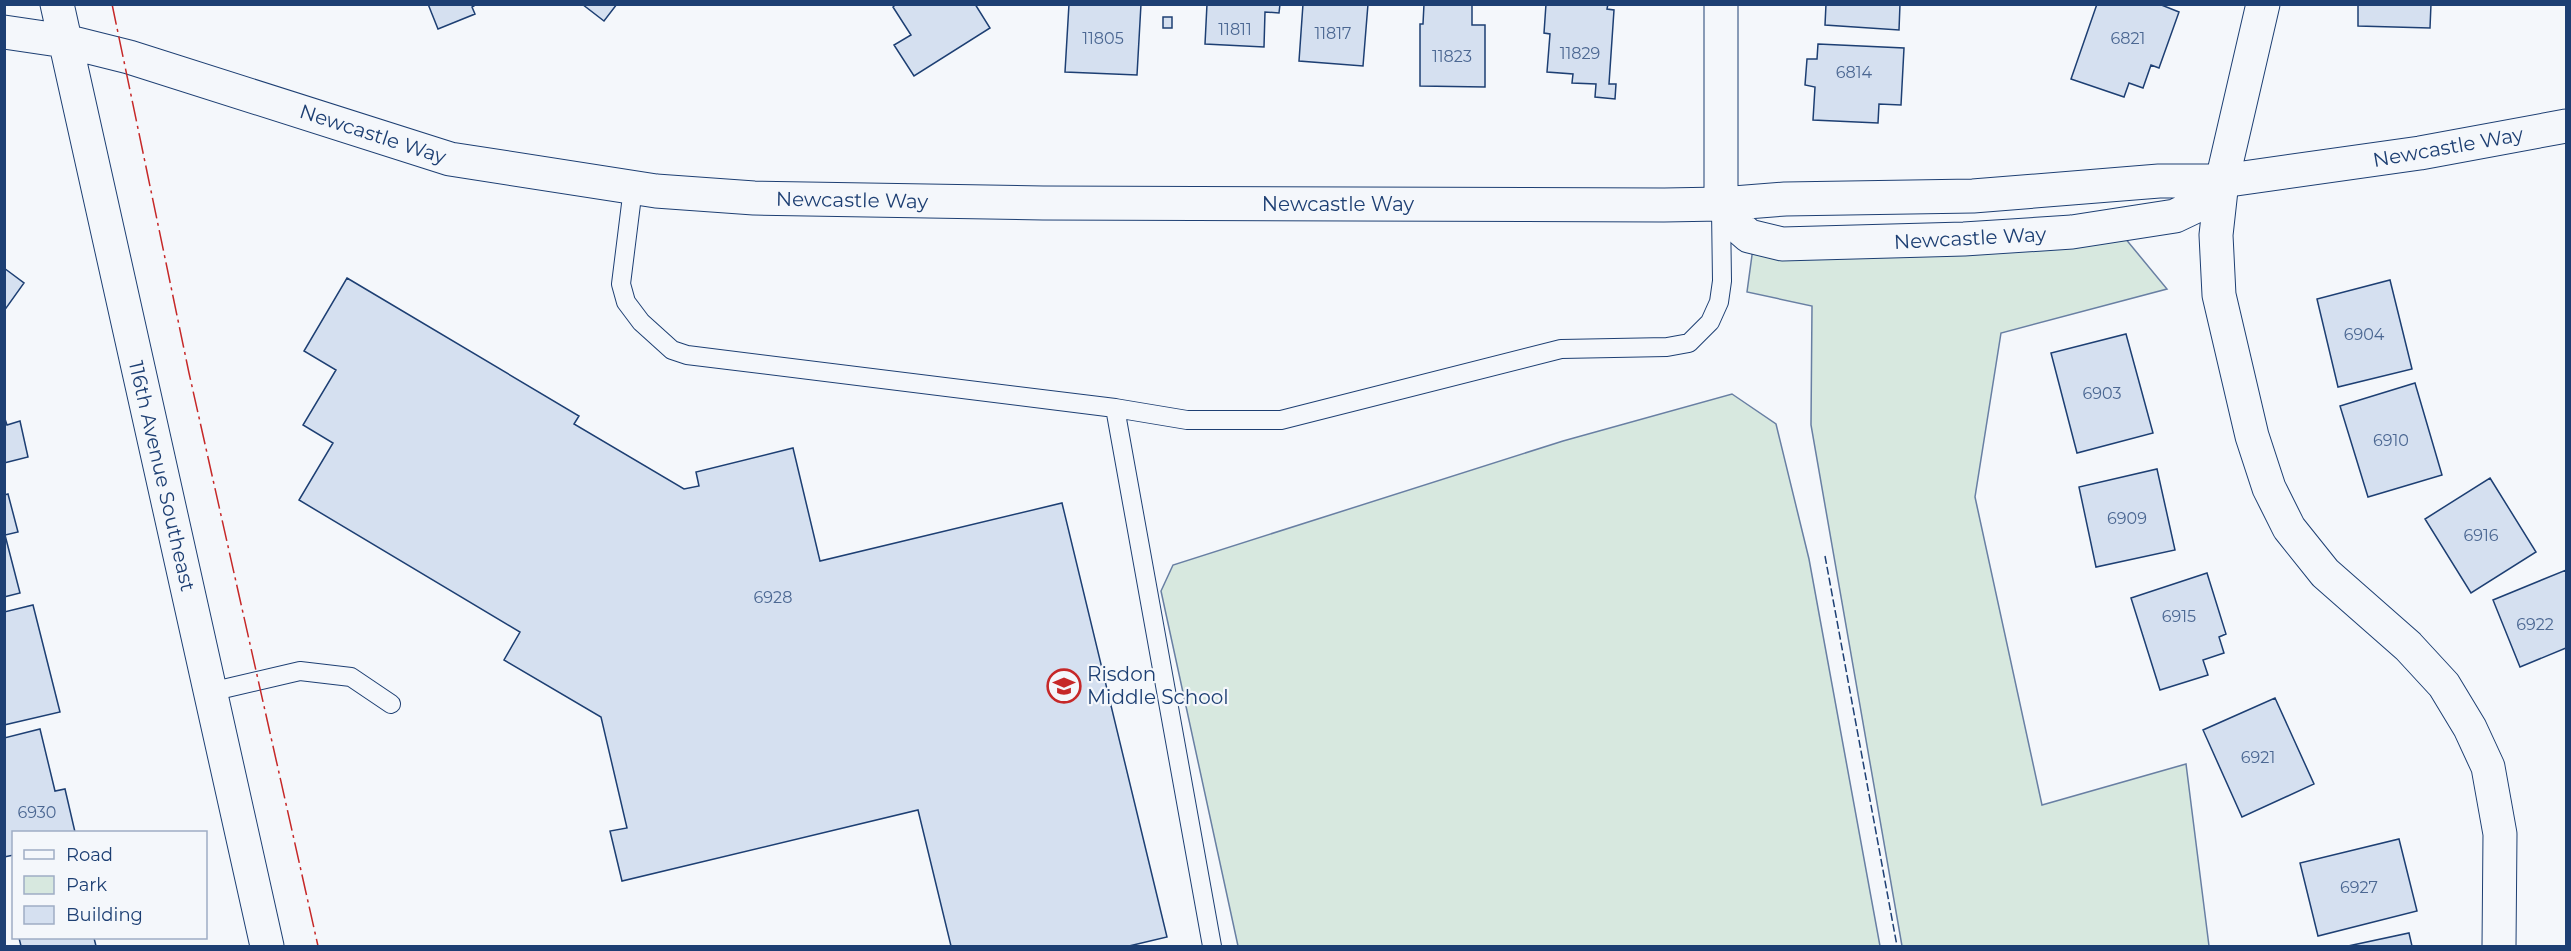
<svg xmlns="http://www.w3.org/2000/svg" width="2571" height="951" font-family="Montserrat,sans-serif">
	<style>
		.green { fill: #d7e8df; stroke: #687fa3; stroke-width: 1.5 }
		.building { fill: #d5e0f0; stroke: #1d3f73; stroke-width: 1.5 }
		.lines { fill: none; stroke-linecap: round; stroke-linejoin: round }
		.lane-casing { stroke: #1d3f73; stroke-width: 20 }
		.street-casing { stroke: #1d3f73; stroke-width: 35 }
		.secondary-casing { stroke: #1d3f73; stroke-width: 35 }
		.lane { stroke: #f4f7fb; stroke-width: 18 }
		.street { stroke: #f4f7fb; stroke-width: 33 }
		.secondary { stroke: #f4f7fb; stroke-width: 33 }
		.fence { stroke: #1d3f73; stroke-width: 1.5; stroke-dasharray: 8 3; stroke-linecap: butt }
		.power { stroke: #c62828; stroke-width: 1.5; stroke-dasharray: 21 4.5 3 4.5; stroke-linecap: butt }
		.labels { text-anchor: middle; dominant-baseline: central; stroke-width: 4.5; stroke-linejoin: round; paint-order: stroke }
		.number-label { font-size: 16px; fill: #4b6792 }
		.street-label { font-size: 20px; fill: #1d3f73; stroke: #f4f7fb }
		.poi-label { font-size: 20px; fill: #1d3f73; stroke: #f4f7fb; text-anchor: start }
	</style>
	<rect width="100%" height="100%" fill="#f4f7fb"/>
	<path class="green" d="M2110,220L2167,289L2001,333L1975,497L2042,805L2186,764L2209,946H1902L1811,425L1812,306L1747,292L1755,233Z
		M1732,394L1776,424L1809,559L1880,946H1238L1161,591L1173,565L1563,441Z"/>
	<path class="building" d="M428,4H477L472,7L475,14L438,29Z
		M582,4H617L604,21Z
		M896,4H975L990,28L914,76L894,45L911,35L893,7Z
		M1069,4H1141L1137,75L1065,72Z
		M1207,4H1280L1279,13L1265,12L1264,47L1205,44Z
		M1303,4H1368L1363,66L1299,61Z
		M1424,4H1472V25H1485V87L1420,86V24H1423Z
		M1546,4H1608L1607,9L1614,10L1609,84H1616L1615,99L1595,97L1596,84L1572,83L1573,74L1547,72L1550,34L1544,33Z
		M1826,4H1900L1899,30L1825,25Z
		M2097,4H2159L2179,12L2159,68L2151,65L2143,88L2129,83L2124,97L2071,79Z
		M2358,4H2431L2430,28L2358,26Z
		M1163,17H1172V28H1163Z
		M1818,44L1904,48L1901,105L1879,104L1878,123L1813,120L1815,87L1805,85L1807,59H1817Z
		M4,268L24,283L4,311Z
		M347,278L579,416L574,424L684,489L699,486L696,472L793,448L820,561L1062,503L1167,937L1129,946H951L918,810L622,881L610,831L627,828L601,717L504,660L520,632L299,500L333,443L303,425L336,370L304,351Z
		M2390,280L2412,369L2338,387L2317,299Z
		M2126,334L2153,433L2077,453L2051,353Z
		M2415,383L2442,475L2368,497L2340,406Z
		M4,416L7,425L20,421L28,457L4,463Z
		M2157,469L2175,550L2096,567L2079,487Z
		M2490,478L2536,552L2471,593L2425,519Z
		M8,494L18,532L5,535L20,593L4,597V495Z
		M2566,570V648L2520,667L2493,600Z
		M2207,573L2226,634L2219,637L2224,653L2203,660L2208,675L2160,690L2131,598Z
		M33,605L60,712L4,725V612Z
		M2275,698L2314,784L2242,817L2203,730Z
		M40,729L55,791L65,789L75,832H14V855L4,857V738Z
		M2399,839L2417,911L2318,936L2300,863Z
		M2409,933L2412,946H2348Z
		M19,938H94L96,946H21Z"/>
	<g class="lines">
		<g class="lane-casing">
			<path id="lane" d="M633,188L621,284L626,302L641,322L672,350L687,355L1115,408L1212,946
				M1115,408L1187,420H1281L1561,349L1667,347L1689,343L1710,322L1719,302L1722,281L1721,210
				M210,692L300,671L351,677L391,704"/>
		</g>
		<g class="street-casing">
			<path id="street" d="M2263,4L2222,181L2216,235L2219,295L2252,436L2269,488L2289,528L2325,573L2408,646L2444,685L2470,728L2488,767L2500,834L2499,946
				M1721,204V4"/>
		</g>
		<g class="secondary-casing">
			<path id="secondary" d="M57,4L267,946
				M4,32L65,41L129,57L450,159L656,191L754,198L1043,203L1664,205L1721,204L1785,199L1973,196L2159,181H2222L2420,153L2566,126
				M1721,204L1734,223L1749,236L1782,244L1964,239L2072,232L2175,216L2196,206L2222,181"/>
		</g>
		<use href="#lane" class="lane"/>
		<use href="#street" class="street"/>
		<use href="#secondary" class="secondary"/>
		<path class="fence" d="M1825,556L1897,946"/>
		<path class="power" d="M112,4L189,373L318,946"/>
	</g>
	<defs>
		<g id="school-ring" transform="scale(1.725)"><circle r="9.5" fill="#f4f7fb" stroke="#c62828" stroke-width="1.5"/><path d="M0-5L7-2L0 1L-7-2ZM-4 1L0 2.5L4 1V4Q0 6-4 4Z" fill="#c62828"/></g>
	</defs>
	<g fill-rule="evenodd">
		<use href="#school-ring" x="1064" y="686"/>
	</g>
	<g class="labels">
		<g class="number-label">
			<text x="1235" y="29">11811</text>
			<text x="1333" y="33">11817</text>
			<text x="1103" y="38">11805</text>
			<text x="2128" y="38">6821</text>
			<text x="1580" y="53">11829</text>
			<text x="1452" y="56">11823</text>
			<text x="1854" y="72">6814</text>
			<text x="2364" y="334">6904</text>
			<text x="2102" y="393">6903</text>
			<text x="2391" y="440">6910</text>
			<text x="2127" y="518">6909</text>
			<text x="2481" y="535">6916</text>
			<text x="773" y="597">6928</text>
			<text x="2179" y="616">6915</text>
			<text x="2535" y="624">6922</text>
			<text x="2258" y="757">6921</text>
			<text x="37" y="812">6930</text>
			<text x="2359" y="887">6927</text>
		</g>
		<g class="street-label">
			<text transform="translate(373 134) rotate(18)">Newcastle Way</text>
			<text transform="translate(2448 147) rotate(-10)">Newcastle Way</text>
			<text transform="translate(852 200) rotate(1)">Newcastle Way</text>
			<text x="1338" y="204">Newcastle Way</text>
			<text transform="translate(1970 238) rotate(-3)">Newcastle Way</text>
			<text transform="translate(162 476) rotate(77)">116th Avenue Southeast</text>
		</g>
		<g class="poi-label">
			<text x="1087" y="674">Risdon<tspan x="1087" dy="23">Middle School</tspan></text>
		</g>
	</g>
	<rect width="2571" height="951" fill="none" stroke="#1d3f73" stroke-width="12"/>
	<rect x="12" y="831" width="195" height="108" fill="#f4f7fb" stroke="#9eadc5" stroke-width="1.5"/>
	<rect x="24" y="850" width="30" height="9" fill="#f4f7fb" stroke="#9eadc5" stroke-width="1.5"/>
	<text x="66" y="861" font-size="18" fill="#1d3f73">Road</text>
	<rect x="24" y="876" width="30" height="18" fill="#d7e8df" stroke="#9eadc5" stroke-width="1.5"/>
	<text x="66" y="891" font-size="18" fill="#1d3f73">Park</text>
	<rect x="24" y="906" width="30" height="18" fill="#d5e0f0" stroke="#9eadc5" stroke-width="1.5"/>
	<text x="66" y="921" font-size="18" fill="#1d3f73">Building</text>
</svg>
